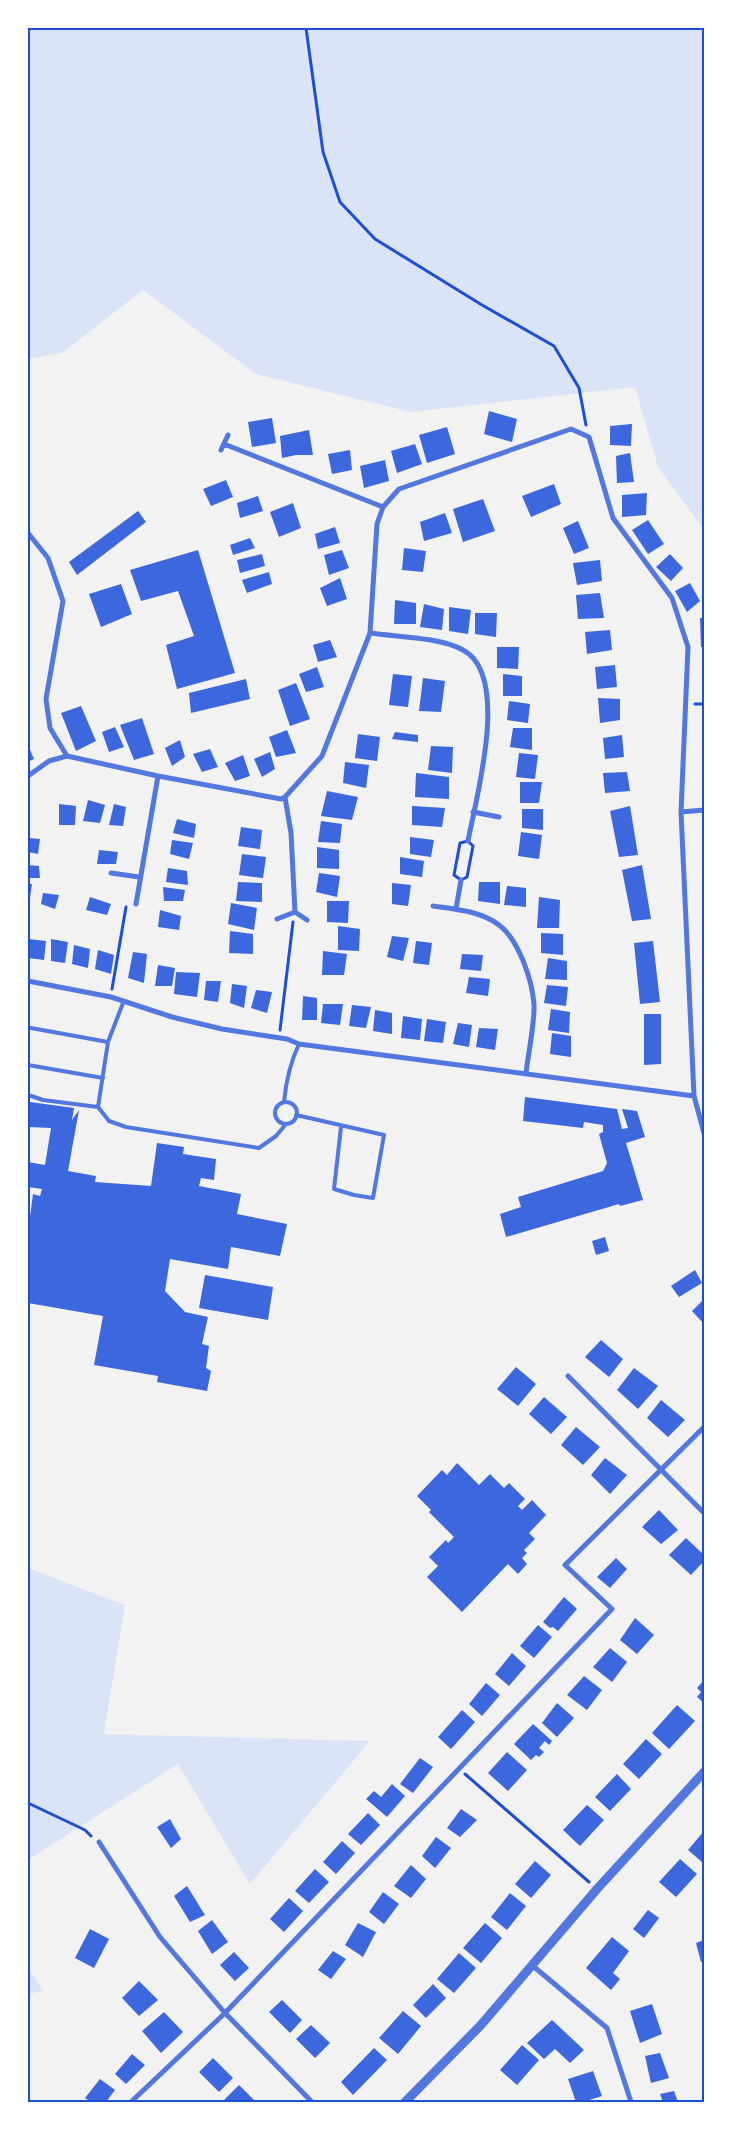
<svg xmlns="http://www.w3.org/2000/svg" width="732" height="2130" font-family="'Exo 2',sans-serif">
	<style>
		.green { fill: #dbe4f7 }
		.building { fill: #3d67dc }
		.lines { fill: none; stroke-linecap: round; stroke-linejoin: round }
		.path { stroke: #1d4ed8; stroke-width: 3 }
		.service { stroke: #5277de; stroke-width: 4 }
		.minor { stroke: #5277de; stroke-width: 5 }
		.tertiary { stroke: #5277de; stroke-width: 9 }
		.neatline { fill: none; stroke: #1d4ed8; stroke-width: 2 }
	</style>
	<rect width="100%" height="100%" fill="#f2f2f2"/>
	<path class="green" d="M28,28H704V530L658,467L635,387L411,412L256,374L143,290L62,353L28,359Z
		M28,1568L125,1605L104,1734L370,1741L250,1884L178,1764L28,1860Z
		M28,1967L43,1991L28,1994Z"/>
	<path class="building" d="M489,411L517,419L512,442L484,434Z
		M272,418L276,443L252,447L248,422Z
		M632,424L631,446L610,445V426Z
		M447,427L455,454L427,463L419,435Z
		M309,430L313,455H296L282,458L280,436Z
		M415,444L422,464L397,473L391,451Z
		M350,450L352,470L332,474L328,454Z
		M630,453L634,482L617,483L616,456Z
		M385,460L389,481L364,488L360,466Z
		M226,480L233,497L211,506L203,489Z
		M554,484L561,504L531,517L522,496Z
		M647,493L646,515L622,517V495Z
		M258,496L263,511L240,518L237,503Z
		M483,499L495,531L463,542L453,509Z
		M293,503L301,528L279,537L270,512Z
		M138,511L146,522L77,575L69,562Z
		M445,513L452,533L424,541L420,522Z
		M648,520L664,544L648,554L632,530Z
		M578,521L589,548L574,554L563,528Z
		M335,527L340,543L318,549L315,534Z
		M250,538L255,548L233,555L230,545Z
		M404,548L426,551L423,572L402,570Z
		M198,550L235,673L177,689L166,645L194,636L178,591L141,601L130,570Z
		M342,550L349,568L329,575L324,555Z
		M262,554L265,566L240,573L237,560Z
		M670,554L683,568L671,581L656,567Z
		M600,560L602,581L577,585L573,563Z
		M269,572L272,584L247,593L242,580Z
		M340,578L347,599L327,606L320,588Z
		M690,583L700,601L687,612L675,591Z
		M121,584L132,614L101,627L89,594Z
		M600,593L604,618L578,619L576,595Z
		M395,600L416,603V624H394Z
		M424,604L444,609L442,630L420,627Z
		M449,607L471,610L468,634L449,631Z
		M475,613H497L496,637L475,634Z
		M700,618H704V647H701Z
		M610,630L612,650L587,654L585,632Z
		M330,640L337,657L318,662L313,645Z
		M497,647H519L518,669L497,668Z
		M615,665L617,687L597,689L595,667Z
		M317,667L324,687L306,692L299,674Z
		M393,674L412,676L408,707L389,705Z
		M503,674L522,676V696H503Z
		M423,678L445,681L441,712L419,711Z
		M246,679L250,699L191,713L189,693Z
		M296,683L310,719L290,726L278,690Z
		M598,698L620,699V720L600,723Z
		M509,701L530,704L528,723L507,720Z
		M81,706L96,741L76,751L61,713Z
		M142,718L154,754L134,760L120,725Z
		M115,727L124,747L109,752L102,732Z
		M513,728H532V750L510,747Z
		M287,730L296,753L276,757L269,737Z
		M395,732L418,735V742L392,739Z
		M358,734L380,737L377,761L355,758Z
		M622,735L624,757L605,759L603,738Z
		M180,740L185,757L172,766L165,748Z
		M28,745L34,759L28,762Z
		M431,746L453,747L452,773L428,770Z
		M210,749L218,767L202,772L193,754Z
		M270,752L275,769L262,777L254,759Z
		M519,753L538,755L535,779L516,777Z
		M243,755L250,776L235,781L225,763Z
		M345,762L369,765L366,788L343,783Z
		M627,772L630,791L605,793L603,773Z
		M416,773L449,777V799L415,797Z
		M520,782H542L539,803H520Z
		M327,791L358,797L352,820L321,816Z
		M88,800L105,805L100,823L83,821Z
		M59,804L76,806L75,825H59Z
		M114,804L126,807L123,826L109,825Z
		M412,806L445,808L442,827L412,825Z
		M630,806L638,855L619,857L610,811Z
		M522,809H543V830L522,828Z
		M177,819L196,824L194,838L173,833Z
		M321,821L342,824L340,843L318,842Z
		M241,827L262,830L260,849L238,846Z
		M521,832L542,835L539,859L518,856Z
		M410,837L434,840L431,857L410,854Z
		M28,838L40,839L38,854L28,852Z
		M172,840L193,843L189,859L170,854Z
		M317,847L339,850V869L317,868Z
		M99,850L118,852L116,864H97Z
		M242,854L266,857L263,878L239,875Z
		M400,857L424,861L422,877L400,874Z
		M28,865L39,866L40,878H28Z
		M642,865L651,919L632,921L622,870Z
		M168,868L187,871L188,885L166,882Z
		M319,873L340,876L337,897L316,892Z
		M238,882L262,883V902L236,901Z
		M479,882H500V904L478,901Z
		M392,883L411,885L408,906L392,904Z
		M28,884H32L30,898H28Z
		M507,886L526,888V907L504,905Z
		M163,887L185,890L183,901H164Z
		M43,893L59,895L55,909L41,904Z
		M90,897L111,904L107,915L86,910Z
		M539,897L560,900L559,928H537Z
		M327,901H349L348,923L327,922Z
		M231,903L257,908L254,930L228,924Z
		M160,910L181,916L179,930L158,927Z
		M338,926L360,929L359,951L338,950Z
		M230,931L253,934V954L229,953Z
		M541,933L563,934V955L541,953Z
		M392,936L409,938L403,961L387,957Z
		M29,939L46,941L44,960L28,958Z
		M51,939L68,942L65,963L51,961Z
		M416,941L432,943L429,965L413,963Z
		M653,941L660,1002L640,1004L634,943Z
		M74,945L90,949L88,968L72,964Z
		M98,950L114,955L111,974L95,969Z
		M323,951L347,954L344,975H322Z
		M133,952L147,954L144,983L128,978Z
		M462,954L483,955L481,971L460,969Z
		M548,958L567,961V980L545,979Z
		M158,965L175,968L172,986H155Z
		M176,972L200,973L197,997L174,994Z
		M469,977L490,979L488,996L466,993Z
		M206,981H221L218,1002L204,1000Z
		M232,984L247,986L244,1008L230,1003Z
		M547,985L568,987L566,1006L544,1003Z
		M256,990L272,992L267,1013L251,1008Z
		M303,996L317,998V1020H302Z
		M323,1004H343L340,1025L321,1023Z
		M352,1005L371,1007L366,1028L349,1026Z
		M551,1009L570,1012L569,1033L548,1030Z
		M375,1010L392,1013V1034L373,1031Z
		M644,1014H661V1064L644,1065Z
		M403,1016L422,1019L420,1040L401,1038Z
		M427,1019L446,1022L443,1043L424,1041Z
		M458,1023L472,1025L469,1047L453,1044Z
		M479,1028L498,1029L495,1050L476,1047Z
		M552,1033L571,1036V1057L550,1054Z
		M525,1097L617,1109L622,1129L628,1128L622,1109L637,1111L645,1137L626,1143L643,1200L620,1206L619,1204L506,1237L500,1214L521,1207L518,1197L603,1171L607,1163L599,1134L603,1132V1125L584,1122L583,1128L523,1121Z
		M30,1102L74,1108L72,1120L79,1110L68,1171L96,1176L95,1182L151,1186L157,1143L184,1147L183,1154L216,1159L214,1180L201,1178L199,1186L241,1194L237,1214L287,1224L280,1256L231,1247L228,1269L170,1259L165,1291L185,1312L208,1317L202,1344L209,1346L206,1368L211,1371L207,1391L157,1382L158,1376L94,1365L103,1316L28,1303V1232L33,1194L40,1196L42,1189L28,1187V1162L45,1165L51,1128L28,1127Z
		M605,1237L609,1251L596,1255L592,1241Z
		M695,1270L702,1283L679,1297L671,1286Z
		M205,1275L273,1287L268,1320L199,1308Z
		M704,1299V1324L692,1311Z
		M601,1340L623,1359L609,1377L585,1357Z
		M516,1367L536,1384L518,1406L497,1389Z
		M634,1368L658,1386L638,1409L617,1390Z
		M544,1397L567,1417L551,1434L529,1414Z
		M661,1400L685,1420L668,1437L647,1418Z
		M576,1427L600,1447L583,1465L561,1445Z
		M605,1458L627,1475L610,1494L591,1475Z
		M457,1463L479,1485L490,1474L504,1488L509,1483L525,1499L518,1506L522,1510L532,1500L546,1515L529,1533L535,1539L524,1550L527,1553L522,1558L527,1564L518,1574L508,1564L462,1612L427,1577L438,1566L429,1557L446,1540L448,1543L454,1537L429,1512L431,1510L417,1496L442,1470L447,1475Z
		M659,1510L678,1530L661,1544L642,1527Z
		M686,1538L704,1555V1561L691,1575L669,1555Z
		M616,1558L627,1569L610,1588L597,1577Z
		M564,1597L577,1609L558,1631L553,1627L550,1628L543,1622Z
		M635,1618L654,1635L637,1654L620,1640Z
		M538,1625L552,1637L534,1658L520,1646Z
		M610,1648L627,1662L612,1682L593,1667Z
		M512,1653L526,1666L509,1686L495,1674Z
		M584,1676L602,1690L587,1710L567,1695Z
		M704,1680V1703L697,1697L701,1692L697,1688Z
		M486,1683L500,1695L482,1716L469,1704Z
		M557,1703L574,1718L557,1737L542,1723Z
		M677,1705L695,1721L669,1749L652,1733Z
		M462,1710L475,1722L451,1749L438,1737Z
		M533,1724L552,1741L549,1745L545,1741L539,1748L544,1752L539,1757L536,1755L531,1760L514,1744Z
		M646,1739L662,1754L639,1779L623,1764Z
		M507,1752L527,1770L508,1791L488,1773Z
		M420,1758L433,1767L413,1793L400,1784Z
		M617,1774L631,1789L610,1811L595,1797Z
		M392,1784L405,1796L387,1817L366,1799L374,1791L381,1797Z
		M587,1805L604,1820L580,1846L563,1830Z
		M461,1809L477,1820L460,1837L447,1828Z
		M368,1813L380,1825L361,1845L348,1834Z
		M170,1819L181,1839L171,1848L157,1827Z
		M704,1831V1862L703,1863L688,1850Z
		M436,1837L451,1848L435,1868L422,1856Z
		M342,1841L355,1853L336,1874L323,1862Z
		M680,1859L697,1874L676,1897L659,1882Z
		M535,1861L551,1875L531,1898L515,1884Z
		M411,1865L426,1879L411,1898L394,1886Z
		M315,1869L329,1882L309,1903L295,1891Z
		M187,1886L205,1915L190,1922L174,1896Z
		M383,1892L399,1904L384,1924L369,1912Z
		M510,1893L526,1906L507,1930L491,1917Z
		M289,1898L303,1911L284,1932L270,1919Z
		M648,1910L659,1918L644,1938L633,1929Z
		M212,1920L228,1942L212,1954L198,1931Z
		M358,1923L376,1932L363,1957L345,1945Z
		M485,1923L502,1938L481,1963L463,1948Z
		M90,1929L109,1939L94,1968L75,1958Z
		M612,1937L629,1951L613,1973L620,1979L611,1990L586,1968Z
		M704,1940V1961L701,1962L696,1943Z
		M333,1951L346,1959L331,1979L318,1970Z
		M234,1952L249,1968L235,1981L220,1965Z
		M459,1953L476,1968L454,1993L437,1979Z
		M139,1981L158,2000L139,2016L122,1998Z
		M433,1984L446,1998L426,2018L413,2005Z
		M282,2000L302,2020L290,2033L269,2012Z
		M652,2004L662,2034L640,2043L630,2011Z
		M403,2011L421,2026L398,2054L379,2038Z
		M164,2012L183,2032L161,2053L142,2031Z
		M552,2020L584,2050L570,2063L555,2049L544,2059L527,2043Z
		M311,2025L330,2043L315,2058L296,2039Z
		M522,2045L539,2060L517,2085L500,2070Z
		M374,2048L387,2060L353,2095L341,2082Z
		M660,2053L669,2078L651,2083L645,2056Z
		M132,2054L145,2065L126,2084L115,2074Z
		M213,2058L233,2078L219,2092L199,2072Z
		M593,2071L602,2096L583,2102H576L568,2079Z
		M100,2079L115,2090L106,2102H91L85,2098Z
		M239,2085L256,2102H227L224,2100Z
		M674,2091L678,2102H663L660,2094Z"/>
	<g class="lines">
		<path class="path" d="M306,28L323,152L340,202L375,239L482,305L554,346L579,388L586,425
			M695,704H704
			M468,841L473,846L467,877L461,880L454,875L460,843Z
			M112,989L126,907
			M280,1030L293,922
			M465,1774L589,1882
			M28,1803L85,1830L91,1836"/>
		<path class="service" d="M123,1003L108,1042L98,1107L109,1121L126,1127L259,1148L276,1136L286,1124
			M31,1028L108,1042
			M28,1065L103,1078
			M28,1095L43,1100L98,1107
			M284,1102C286,1081 290,1063 299,1044
			M275 1113a11 11 0 1 1 22 0a11 11 0 1 1-22 0Z
			M296,1115L384,1135L373,1198L354,1195L334,1189L341,1127"/>
		<path class="minor" d="M224,444L383,507
			M221,450L228,435
			M28,533L48,558L63,601L46,699L50,728L67,756
			M370,633C398,637 439,637 463,650C511,675 476,798 468,841
			M28,776L49,761L67,756L158,776L281,799L285,797L322,756L370,633L377,524L383,507L399,489L571,429L589,437L613,518L672,598L688,647L681,812L694,1096L704,1133
			M285,797L291,833L295,912
			M473,812L499,817
			M681,812L704,810
			M111,873L139,877
			M136,904L158,776
			M433,906C455,909 481,911 499,925C519,940 532,980 534,1004C535,1022 528,1055 526,1073
			M456,909L461,880
			M277,919L295,912L307,920
			M28,981L111,997L172,1017L222,1029L287,1039L299,1044L694,1096
			M568,1376L704,1513
			M99,1842L160,1937L225,2013L312,2102
			M533,1966L607,2028L631,2102
			M131,2102L225,2013L612,1609L565,1565L704,1427"/>
		<path class="tertiary" d="M405,2102L481,2025L597,1889L704,1772"/>
	</g>
	<rect width="732" height="2130" fill="none" stroke="#ffffff" stroke-width="58"/>
	<rect x="29" y="29" width="674" height="2072" class="neatline"/>
</svg>
